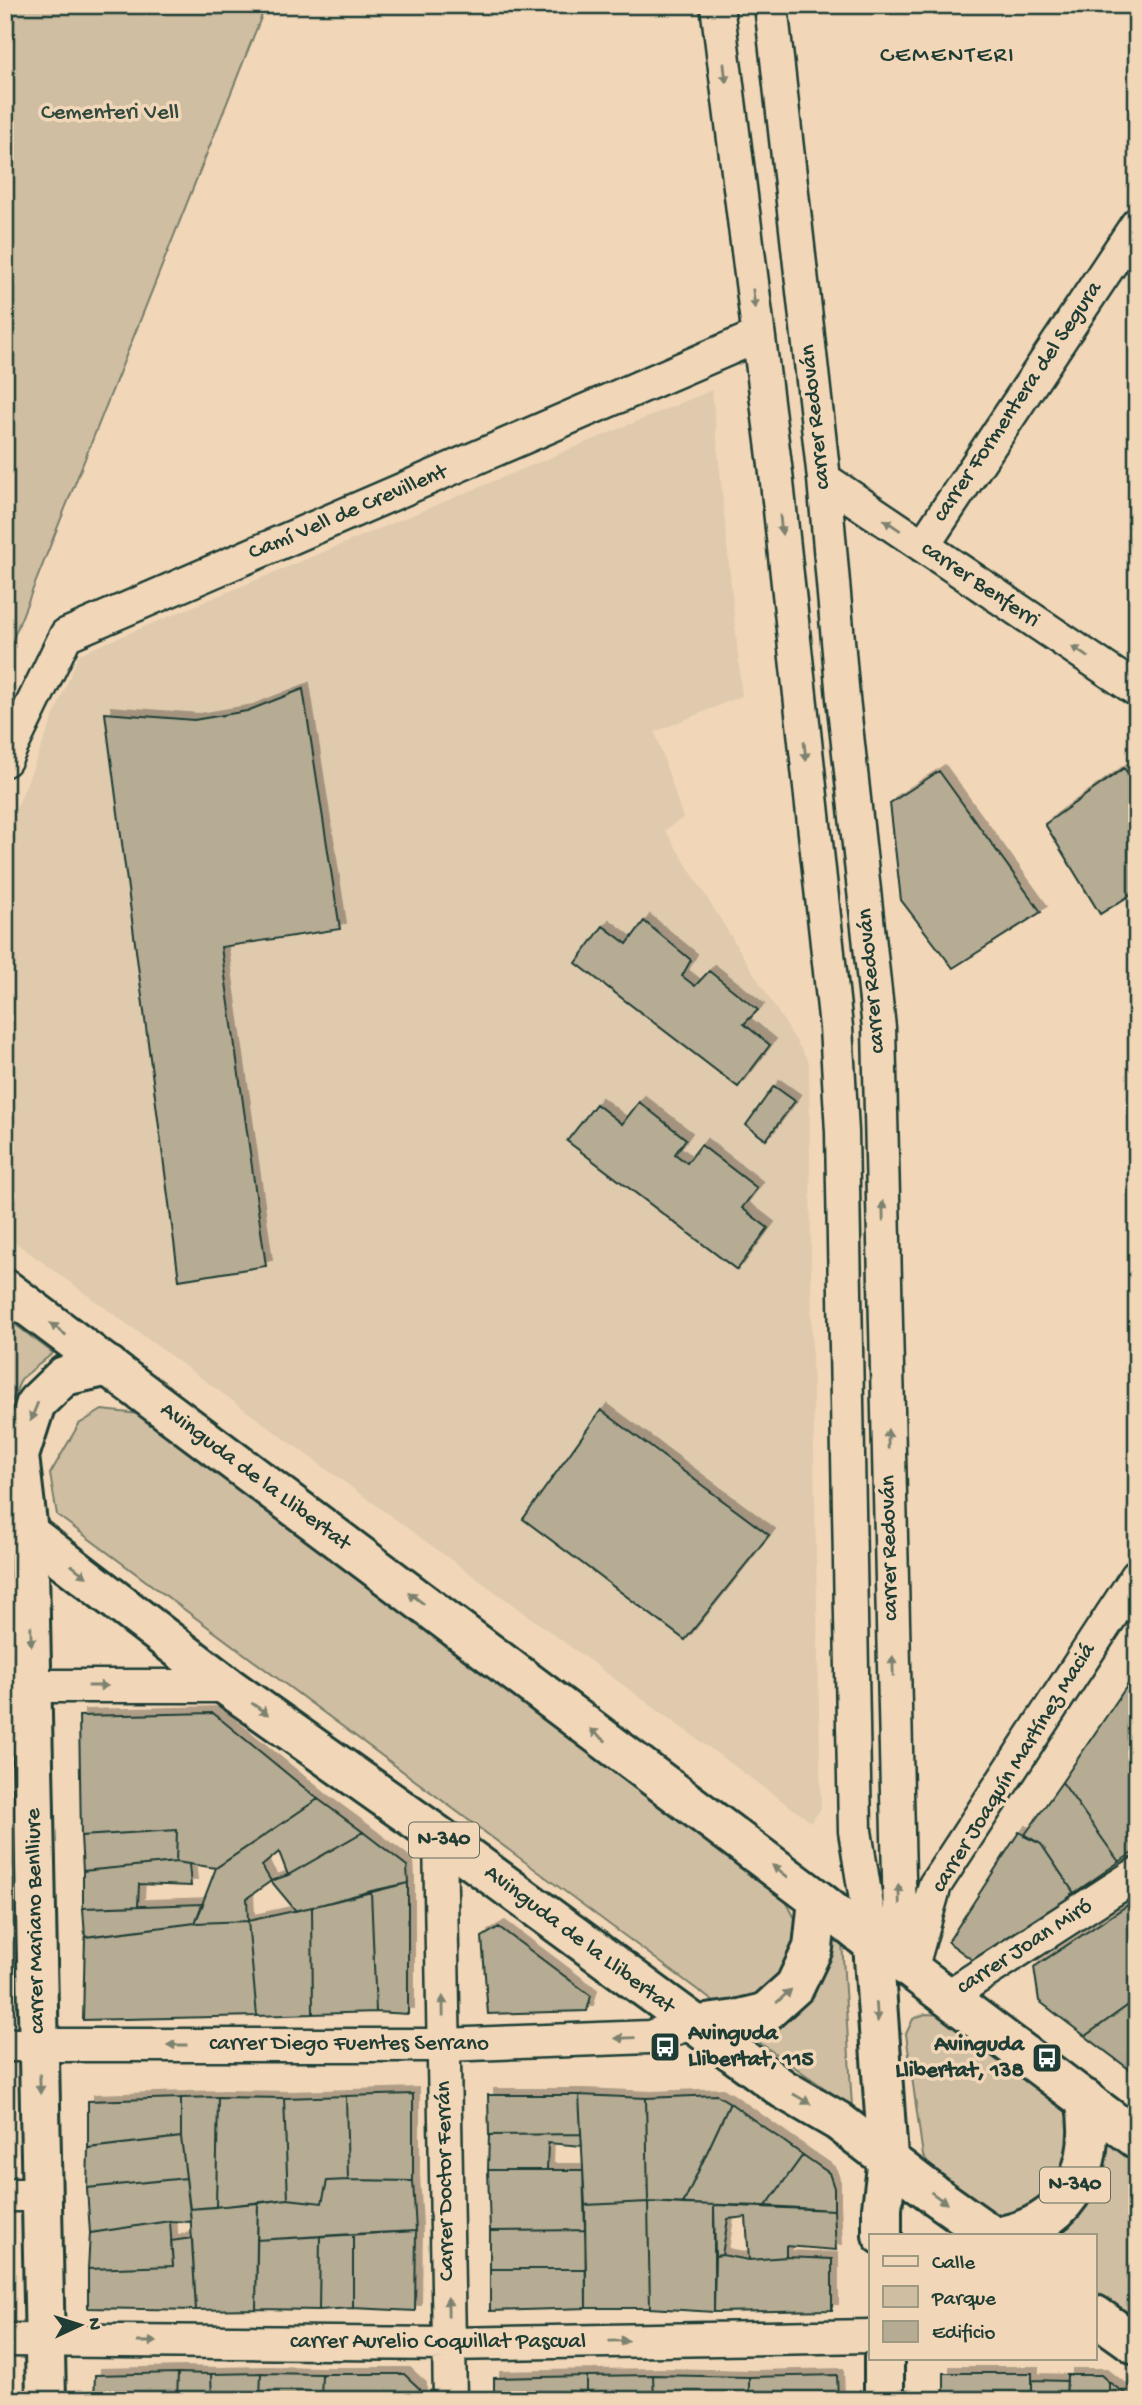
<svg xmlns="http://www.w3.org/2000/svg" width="1142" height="2405" font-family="'Gochi Hand',sans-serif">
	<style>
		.built { fill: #dfcaad }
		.green { fill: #cfbea2; stroke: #777e6b; stroke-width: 2 }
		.building { fill: #b6ac94; stroke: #1f3d34; stroke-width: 2; filter: url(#shadow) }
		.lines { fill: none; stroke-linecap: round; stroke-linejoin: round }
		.street-casing { stroke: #1f3d34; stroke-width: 37 }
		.secondary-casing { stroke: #1f3d34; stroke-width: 44 }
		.highway-casing { stroke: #1f3d34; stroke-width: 44 }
		.street { stroke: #f1d7b8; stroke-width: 32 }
		.secondary { stroke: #f1d7b8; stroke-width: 38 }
		.highway { stroke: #f1d7b8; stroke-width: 38 }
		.oneway { fill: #7d826f }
		.labels { text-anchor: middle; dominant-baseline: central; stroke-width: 7; stroke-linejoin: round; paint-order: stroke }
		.shield { fill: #f1d7b8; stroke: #5e6b5c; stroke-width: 2 }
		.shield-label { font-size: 21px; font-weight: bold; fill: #1f3d34 }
		.park-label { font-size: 23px; fill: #314a3f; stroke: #f1d7b8 }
		.street-label { font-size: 23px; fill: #1f3d34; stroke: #f1d7b8 }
		.poi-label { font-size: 23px; font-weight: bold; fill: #1f3d34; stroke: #f1d7b8; text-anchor: start }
		.neighbourhood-label { font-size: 24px; letter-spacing: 2px; fill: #1f3d34; stroke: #f1d7b8 }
	</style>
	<defs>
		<filter id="shadow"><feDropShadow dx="6" dy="-6" stdDeviation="0" flood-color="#0004"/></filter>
	</defs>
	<rect width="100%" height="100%" fill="#f1d7b8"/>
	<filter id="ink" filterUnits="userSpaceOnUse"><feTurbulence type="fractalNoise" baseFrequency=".0143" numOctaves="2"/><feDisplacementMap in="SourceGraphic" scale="14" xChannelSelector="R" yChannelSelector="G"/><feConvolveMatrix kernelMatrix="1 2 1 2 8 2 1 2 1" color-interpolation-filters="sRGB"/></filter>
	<g filter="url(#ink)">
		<path class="built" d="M712,390L742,696L655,732L683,818L665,830L809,1062L812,1349L821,1809L811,1822L5,1235V837L79,654Z"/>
		<path class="green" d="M5,5H266L5,659Z
			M5,1317L53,1353L21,1379L5,1418Z
			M102,1410L139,1414L781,1892L798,1924L797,1960L755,2000L714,2002L57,1515L50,1474L79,1424Z
			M827,1928L842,1941L852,2107L744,2032Z
			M925,2014L946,2015L1068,2108L1075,2124L1068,2171L1030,2213L996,2219L931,2168L923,2156L906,2034L913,2019Z
			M1105,2137L1137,2161V2321L1095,2290V2235H1036Z"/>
		<path class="building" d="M303,689L340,929L221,947L266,1266L179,1280L105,713L194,720L247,711Z
			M1124,768L1137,786V891L1100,914L1045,824Z
			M939,771L1041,912L953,968L901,900L890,803Z
			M644,921L691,960L682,976L695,986L709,971L758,1010L744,1024L770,1045L738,1087L576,963L603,926L627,944Z
			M774,1086L795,1101L766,1140L746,1125Z
			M639,1102L686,1139L675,1154L687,1163L701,1145L757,1188L742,1208L768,1228L737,1270L567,1141L596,1104L622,1124Z
			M601,1410L769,1535L685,1640L523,1519Z
			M1137,1671V1850L1119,1862L1062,1782Z
			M213,1713L318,1799L216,1868L176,1862L177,1830L81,1836L79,1716Z
			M1062,1782L1119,1862L1074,1893L1041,1844L1024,1836Z
			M318,1799L363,1832L288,1875L279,1852L262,1866L271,1881L247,1898L248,1921L195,1923L216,1868Z
			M177,1830L176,1862L83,1871L81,1836Z
			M363,1832L407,1866L408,1883L296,1911L271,1881L288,1875Z
			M1019,1832L1041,1844L1074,1893L1071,1894L1075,1900L979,1965L948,1942Z
			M176,1862L189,1864L191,1886L139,1884L138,1906L83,1908V1871Z
			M408,1883V2014L376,2012L371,1891Z
			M371,1891L376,2012L313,2014L312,1907Z
			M1137,1899V1999L1085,2036L1039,2001L1034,1967Z
			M203,1904L195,1923L85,1937L83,1908Z
			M312,1907L313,2014L257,2016L248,1921Z
			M248,1921L257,2016L83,2020L85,1937L195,1923Z
			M499,1927L591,1996L587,2011L488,2014L482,1937Z
			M1137,1999V2075L1085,2036Z
			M413,2094V2181L348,2180L346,2096Z
			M488,2095H579L581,2134L489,2135Z
			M579,2095L646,2098L648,2202L585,2205Z
			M717,2095L730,2103L683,2204L648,2202L646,2098Z
			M346,2096L348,2180L327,2181L322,2203L288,2199L284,2098Z
			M218,2097L216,2207L190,2209L181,2137V2098Z
			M218,2097L284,2098L288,2199L216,2207Z
			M181,2098V2137L88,2148V2101Z
			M730,2103L803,2155L766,2206L683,2204Z
			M581,2134L582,2146L548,2143L547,2170H488L489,2135Z
			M181,2137L186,2178L87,2188L88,2148Z
			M803,2155L829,2173L834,2188V2210L766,2206Z
			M488,2170H583L585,2230L490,2231Z
			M186,2178L191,2222L170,2221L90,2233L87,2188Z
			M348,2180L413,2181L416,2231L257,2240L258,2203L288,2199L322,2203L327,2181Z
			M648,2202L650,2308H586L585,2205Z
			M648,2202L714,2205V2312L650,2308Z
			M258,2203L256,2309L196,2310L190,2209Z
			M714,2205L834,2210L836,2250L786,2246V2257L749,2260L746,2217L728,2219L722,2255L715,2256Z
			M170,2221L173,2266L88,2269L90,2233Z
			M585,2230L586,2269H490V2231Z
			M416,2231L415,2311L353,2308V2234Z
			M353,2234V2308L319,2310L320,2236Z
			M320,2236L319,2310L256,2309L257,2240Z
			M192,2238L196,2310L88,2308V2269L173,2266L171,2241Z
			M722,2255L749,2260L786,2257L832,2259V2310L714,2312L715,2256Z
			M490,2269H586V2308L490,2311Z
			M178,2373L211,2374L212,2400H177Z
			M178,2373L177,2400H94L95,2375Z
			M261,2373L322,2374L321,2400H260Z
			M261,2373L260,2400H212L211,2374Z
			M944,2373H1032V2400H944Z
			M322,2374H404L420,2389V2400H321Z
			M653,2375L654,2400H587V2376Z
			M653,2375L749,2377V2400H654Z
			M837,2375L838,2400H749V2377Z
			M1067,2375H1101L1109,2382V2400H1066Z
			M587,2376V2400H494V2378Z
			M1032,2380L1067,2381L1066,2400H1032Z
			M1109,2382L1134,2400H1109Z"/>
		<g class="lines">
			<g class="street-casing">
				<path id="street" d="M717,5L776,473L836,1027L842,1132L855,1831L873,1944
					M771,5L824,479L843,698L879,1028L901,1962
					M824,479L1137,690
					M923,546L1137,224
					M5,760L66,635L758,336
					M5,1686H227
					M440,1837L450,2400
					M911,1970L935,1885L1137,1576
					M947,1997L1137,1874
					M5,2045H444L650,2037L691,2023
					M5,2195H42
					M5,2340L449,2344L871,2336"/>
			</g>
			<g class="secondary-casing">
				<path id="secondary" d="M882,2235V2208L888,2158
					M884,2358V2400
					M46,2400L29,1569L28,1532L19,1456L36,1403L64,1376L109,1366"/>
			</g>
			<g class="highway-casing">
				<path id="highway" d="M5,1289L818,1900L873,1944L901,1962L1137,2139
					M5,1515L227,1686L440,1837L783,2089L838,2121L936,2196L991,2235
					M873,1944L888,2158
					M699,2025L736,2020L765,2013L795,1986L813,1948L818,1900
					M1005,2235C1074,2220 1097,2163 1085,2099
					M1095,2315L1137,2345"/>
			</g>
			<use href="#street" class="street"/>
			<use href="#secondary" class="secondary"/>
			<use href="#highway" class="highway"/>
		</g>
		<defs><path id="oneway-solid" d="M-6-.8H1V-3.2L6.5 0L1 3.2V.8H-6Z" transform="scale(1.75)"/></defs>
		<g class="oneway">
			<use href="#oneway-solid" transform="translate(725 73) rotate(83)"/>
			<use href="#oneway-solid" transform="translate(754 299) rotate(83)"/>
			<use href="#oneway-solid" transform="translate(781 525) rotate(84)"/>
			<use href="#oneway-solid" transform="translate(892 525) rotate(-146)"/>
			<use href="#oneway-solid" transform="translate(1080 652) rotate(-146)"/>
			<use href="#oneway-solid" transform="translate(805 751) rotate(84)"/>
			<use href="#oneway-solid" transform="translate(883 1211) rotate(-91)"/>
			<use href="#oneway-solid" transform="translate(58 1329) rotate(-143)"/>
			<use href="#oneway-solid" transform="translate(34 1412) rotate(112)"/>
			<use href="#oneway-solid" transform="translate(888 1439) rotate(-91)"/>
			<use href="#oneway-solid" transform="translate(79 1571) rotate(38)"/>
			<use href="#oneway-solid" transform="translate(416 1598) rotate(-143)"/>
			<use href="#oneway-solid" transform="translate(31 1636) rotate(89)"/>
			<use href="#oneway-solid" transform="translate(893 1666) rotate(-91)"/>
			<use href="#oneway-solid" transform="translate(98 1686)"/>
			<use href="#oneway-solid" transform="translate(260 1709) rotate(35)"/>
			<use href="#oneway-solid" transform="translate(598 1735) rotate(-143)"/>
			<use href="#oneway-solid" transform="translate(780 1871) rotate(-143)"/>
			<use href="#oneway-solid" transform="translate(899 1894) rotate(-92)"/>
			<use href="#oneway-solid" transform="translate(784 1996) rotate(-42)"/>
			<use href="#oneway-solid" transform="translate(443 2006) rotate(-91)"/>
			<use href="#oneway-solid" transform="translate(877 2012) rotate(86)"/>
			<use href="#oneway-solid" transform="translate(625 2038) rotate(178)"/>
			<use href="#oneway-solid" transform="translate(177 2045) rotate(-180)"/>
			<use href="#oneway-solid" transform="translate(40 2084) rotate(89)"/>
			<use href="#oneway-solid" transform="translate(802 2099) rotate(30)"/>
			<use href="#oneway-solid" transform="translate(939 2198) rotate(36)"/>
			<use href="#oneway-solid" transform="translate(448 2307) rotate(-91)"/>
			<use href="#oneway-solid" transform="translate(619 2341) rotate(-1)"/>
			<use href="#oneway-solid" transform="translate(147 2342)"/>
		</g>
	</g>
	<defs>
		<g id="bus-square" transform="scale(1.575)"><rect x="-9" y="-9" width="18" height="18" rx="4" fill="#1f3d34" stroke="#f1d7b8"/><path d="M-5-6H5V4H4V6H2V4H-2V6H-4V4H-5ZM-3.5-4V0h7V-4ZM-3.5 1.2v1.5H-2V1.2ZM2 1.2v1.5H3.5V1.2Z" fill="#fff"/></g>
	</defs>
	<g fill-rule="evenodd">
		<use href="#bus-square" x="665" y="2047"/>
		<use href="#bus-square" x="1047" y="2058"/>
	</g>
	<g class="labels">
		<g class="shield">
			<rect x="409" y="1822.5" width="70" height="35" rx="5"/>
			<rect x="1040" y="2167.5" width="70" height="35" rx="5"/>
		</g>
		<g class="shield-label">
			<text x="444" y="1840">N-340</text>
			<text x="1075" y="2185">N-340</text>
		</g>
		<g class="park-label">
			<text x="110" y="113">Cementeri Vell</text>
		</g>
		<g class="street-label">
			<text transform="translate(1018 402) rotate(-56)">carrer Formentera del Segura</text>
			<text transform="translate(816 417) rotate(-96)">carrer Redován</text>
			<text transform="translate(348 513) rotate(-23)">Camí Vell de Crevillent</text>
			<text transform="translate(980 585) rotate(34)">carrer Benferri</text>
			<text transform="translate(872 981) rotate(-95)">carrer Redován</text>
			<text transform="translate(255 1477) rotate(37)">Avinguda de la Llibertat</text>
			<text transform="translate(890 1548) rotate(-91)">carrer Redován</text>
			<text transform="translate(1014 1768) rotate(-58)">carrer Joaquín Martínez Maciá</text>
			<text transform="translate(36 1921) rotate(-91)">carrer Mariano Benlliure</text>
			<text transform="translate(579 1940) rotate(37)">Avinguda de la Llibertat</text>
			<text transform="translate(1025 1947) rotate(-33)">carrer Joan Miró</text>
			<text x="349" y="2044">carrer Diego Fuentes Serrano</text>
			<text transform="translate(446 2181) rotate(-91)">Carrer Doctor Ferrán</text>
			<text x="438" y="2342">carrer Aurelio Coquillat Pascual</text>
		</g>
		<g class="poi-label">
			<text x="688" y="2034">Avinguda<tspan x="688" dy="26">Llibertat, 115</tspan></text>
			<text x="1024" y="2045" text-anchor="end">Avinguda<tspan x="1024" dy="26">Llibertat, 138</tspan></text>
		</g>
		<g class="neighbourhood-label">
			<text x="948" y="56">CEMENTERI</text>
		</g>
	</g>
	<rect width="1142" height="2405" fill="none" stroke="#f1d7b8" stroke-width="28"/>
	<rect x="14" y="14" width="1114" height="2377" fill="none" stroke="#1f3d34" stroke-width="2.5" filter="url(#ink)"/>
	<rect x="869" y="2234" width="228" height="126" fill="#f1d7b8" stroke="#9d9983" stroke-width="2"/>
	<rect x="883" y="2256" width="35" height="10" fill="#f1d7b8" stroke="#9d9983" stroke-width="2"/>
	<text x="932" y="2268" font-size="21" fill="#1f3d34">Calle</text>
	<rect x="883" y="2286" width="35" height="21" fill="#cfbea2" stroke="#9d9983" stroke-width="2"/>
	<text x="932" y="2304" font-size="21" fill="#1f3d34">Parque</text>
	<rect x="883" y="2321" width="35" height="21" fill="#b6ac94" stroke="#9d9983" stroke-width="2"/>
	<text x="932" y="2338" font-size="21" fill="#1f3d34">Edificio</text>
	<g transform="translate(80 2325) rotate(86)" stroke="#f1d7b8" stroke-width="5" paint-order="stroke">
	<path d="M0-5L12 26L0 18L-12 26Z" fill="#1f3d34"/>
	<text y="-10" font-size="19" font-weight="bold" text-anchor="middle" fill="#1f3d34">N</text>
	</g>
</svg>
